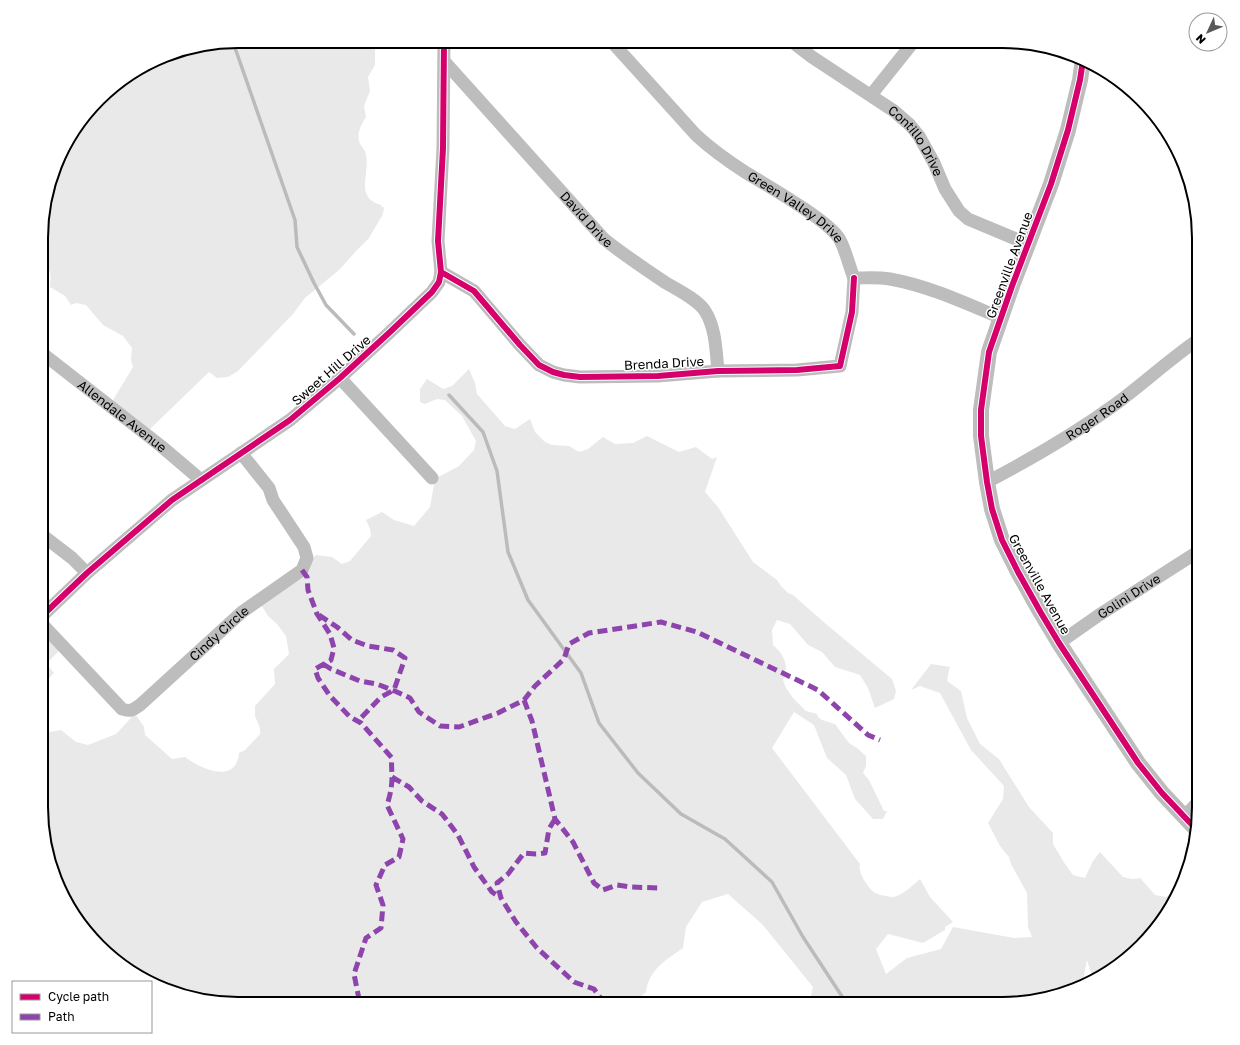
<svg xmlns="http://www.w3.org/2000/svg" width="1240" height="1045" font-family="'Golos Text',sans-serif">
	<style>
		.green { fill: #e9e9e9 }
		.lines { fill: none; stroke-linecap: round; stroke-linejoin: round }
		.stream { stroke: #bbb; stroke-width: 3.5 }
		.minor { stroke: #bdbdbd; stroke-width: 13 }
		.tertiary { stroke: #bdbdbd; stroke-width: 16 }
		.quiet { stroke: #8e44ad; stroke-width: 5; stroke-dasharray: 10 5; stroke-linecap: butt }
		.cycleway-casing { stroke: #fff; stroke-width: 8 }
		.cycleway { stroke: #d6006c; stroke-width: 6 }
		.labels { text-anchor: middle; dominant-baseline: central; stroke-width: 3; stroke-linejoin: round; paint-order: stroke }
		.street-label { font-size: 13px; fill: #000; stroke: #fff }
		.rim { fill: none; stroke: #000; stroke-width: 2 }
	</style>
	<rect width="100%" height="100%" fill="#fff"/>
	<path class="green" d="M238,41H379L375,47V65L368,77L370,91L364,106L366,117C361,125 356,134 360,144C362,147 366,151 366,155C370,175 354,198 382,205L381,207H384L383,214L369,238L358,249L339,270L305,298L293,314L238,371L228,377L217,378L209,372L149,430L114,403L113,400L133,367L131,360L132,348L123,336L103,325L86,305L76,303L71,305L65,296L50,287C51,276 52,270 43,264V212L67,140L108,90L174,52Z
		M469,369L475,383L477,394L505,426L515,429L530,419L535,432L545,442L552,445L569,446L579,452L588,449L603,437L615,444L633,443L647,436L679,452L696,447L712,459L717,457L705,492L718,507L753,562L777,580L781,586L788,593L793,595L826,624L892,679L896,691L894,699L875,708L868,688L860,675L835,667L822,652L808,645L790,624L777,620L772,630L773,645C781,652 786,659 786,669L784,672L786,674L783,680L786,688L793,698L806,711L817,714L818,717L822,720L835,724L849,743L857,748L866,756V766L863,773L869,780L884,811H887L883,819H873L855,799L846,775L827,758L814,725L794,712L772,748L860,864C857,872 868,888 875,893C879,895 890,897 894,897C904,894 912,886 920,879L930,897L953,922L945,927V930L923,943L888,934L876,949L886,974L907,958L941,949L953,927L1014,938L1032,937L1028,927L1027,893L1011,864L1009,857L1000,846L988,823L1003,799L1004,786L971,750L940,693L920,686L911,690L931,664L950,667L949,670L947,681L961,691L967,718L980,744L999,759L1029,807L1053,833V844L1065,864L1073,875L1085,878L1093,861L1100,852L1123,877L1132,879L1142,878L1141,879L1155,895L1166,897L1181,883L1183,884L1141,947L1093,979L1087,960L1082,986L1078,989L1015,1004H809L813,987L762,924L728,894L702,902L686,927L683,948C666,960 649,969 646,992L638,999L639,1004H238L162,989L98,946L56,883L41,820L42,724L50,732L61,730L76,742L88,745L116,734L131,718L132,709L144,727L145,735L172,759L185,757C201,769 236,785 239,753L245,750L260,734V728L255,716V706L275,684L274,669L289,654L286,636L277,624L268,616L258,600L309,563L316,555L332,557L342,564L350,561L371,536L370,529L366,520L382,512L394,520L414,526L430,507L435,479L459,466L474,450L476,441L462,416L445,400L437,399L425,404L420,402V389L427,379L443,389L452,386Z
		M42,617L67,643L48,662L49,667L54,673L42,685Z"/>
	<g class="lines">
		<path class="stream" d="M233,42L295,220L297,247L314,283L326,305L354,334
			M449,395L483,432L497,471L508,552L528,600L581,673L599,723L638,773L681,814L725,839L772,882L803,937L847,1004"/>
		<g class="minor">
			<path id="s1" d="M611,41L696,135C711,149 728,161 745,172C766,185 830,221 840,240C846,251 849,266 854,278C866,278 878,277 890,279C929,286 965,303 1001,318"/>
			<path id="s2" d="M791,41L812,57L894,111L910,125L919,136L934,163L945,189L959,211L968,219L1028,244"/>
			<path id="s3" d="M444,61L604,239C624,255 645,269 666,283C678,290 698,300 705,311C716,328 716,352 718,371"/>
			<path d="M871,95L911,45L913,41"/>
			<path d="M441,272L474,291L520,345L539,365L553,372L564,375L580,377L658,376L718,371L797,370L840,366L852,312L854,278"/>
			<path id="s4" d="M42,353L161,446L201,480"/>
			<path d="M340,378L432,478"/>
			<path id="s5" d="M987,482C1031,459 1076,433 1117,403C1145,382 1170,359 1199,339"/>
			<path d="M42,535L72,558L87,573"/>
			<path d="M42,616L87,573L172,500L290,420L340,378L390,332L432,292L439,282L441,272L438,241L443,148L444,41"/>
			<path id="s6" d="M42,624L122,709C130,712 133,710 140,705L242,612L302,570L307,558L304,547L273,500L269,488L241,453"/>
			<path id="s7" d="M1059,643L1099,615L1199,551"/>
			<path d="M1184,817L1199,801"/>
		</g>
		<path class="tertiary" d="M1083,60L1080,80L1068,130L1051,184L1012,286L989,352L981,410V436L987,482L992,509L1002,540L1018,572L1041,613L1059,643L1138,763L1162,793L1195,828"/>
		<path class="quiet" d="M302,570L307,577L308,590L317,614L330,634L334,648L331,660L315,669L318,678L330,696L350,717L361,723L392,758C391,765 392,770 392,777C392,787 390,796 387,805L403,839L399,857L385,865L376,885L383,905L381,928L366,938L354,974L360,1004
			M319,615L337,627L352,640L368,646L393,650L405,658L394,690L381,697L358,721
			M323,664L331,669L360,681L377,684L397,692L410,698L419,712L440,726L459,727L498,713L524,700L535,686L564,659L569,644L589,633L661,622L697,632L818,690L868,735L880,740
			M524,700L532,721L555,819L573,842L594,883L603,890L617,885L631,887L660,888
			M392,777L409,787L422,801L442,814L458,835L474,867L492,892L501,898
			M555,819L549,829L545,853L536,854L524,853L508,874L497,883L501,898L516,922L537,948L574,982L594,989L605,1004"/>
		<g class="cycleway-casing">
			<path id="cycleway" d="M1083,60L1080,80L1068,130L1051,184L1012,286L989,352L981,410V436L987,482L992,509L1002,540L1018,572L1041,613L1059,643L1138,763L1162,793L1195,828
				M441,272L474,291L520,345L539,365L553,372L564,375L580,377L658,376L718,371L797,370L840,366L852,312L854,278
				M42,616L87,573L172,500L290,420L340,378L390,332L432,292L439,282L441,272L438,241L443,148L444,41"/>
		</g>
		<use href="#cycleway" class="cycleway"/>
	</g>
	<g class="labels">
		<g class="street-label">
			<text stroke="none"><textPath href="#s2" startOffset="162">Contillo Drive</textPath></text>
			<text stroke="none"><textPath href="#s1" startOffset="250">Green Valley Drive</textPath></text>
			<text stroke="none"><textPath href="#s3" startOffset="213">David Drive</textPath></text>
			<text transform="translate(1009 265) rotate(-70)">Greenville Avenue</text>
			<text transform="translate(664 363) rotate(-3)">Brenda Drive</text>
			<text transform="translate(331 370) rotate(-41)">Sweet Hill Drive</text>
			<text stroke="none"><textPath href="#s4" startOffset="102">Allendale Avenue</textPath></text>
			<text stroke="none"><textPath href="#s5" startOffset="128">Roger Road</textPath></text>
			<text transform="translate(1040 584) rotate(61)">Greenville Avenue</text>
			<text stroke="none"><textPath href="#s7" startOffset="84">Golini Drive</textPath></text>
			<text stroke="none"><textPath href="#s6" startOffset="243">Cindy Circle</textPath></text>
		</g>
	</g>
	<path d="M0 0H1240V1045H0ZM238 48H1002A190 190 0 0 1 1192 238V807A190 190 0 0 1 1002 997H238A190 190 0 0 1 48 807V238A190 190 0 0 1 238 48Z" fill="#fff" fill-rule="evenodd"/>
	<path class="rim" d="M238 48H1002A190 190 0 0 1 1192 238V807A190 190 0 0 1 1002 997H238A190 190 0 0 1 48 807V238A190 190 0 0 1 238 48Z"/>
	<rect x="12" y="981" width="140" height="52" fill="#ffffff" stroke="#999999"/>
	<rect x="20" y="994" width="20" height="6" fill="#d6006c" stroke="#999999"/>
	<text x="48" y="1001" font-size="12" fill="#000000">Cycle path</text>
	<rect x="20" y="1014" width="20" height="6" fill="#8e44ad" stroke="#999999"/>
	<text x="48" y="1021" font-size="12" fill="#000000">Path</text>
	<g transform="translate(1208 32) rotate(226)"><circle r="19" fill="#ffffff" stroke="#999999"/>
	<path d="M0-3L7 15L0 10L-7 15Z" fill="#595959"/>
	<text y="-6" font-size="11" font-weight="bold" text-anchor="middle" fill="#000000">N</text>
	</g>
</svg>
